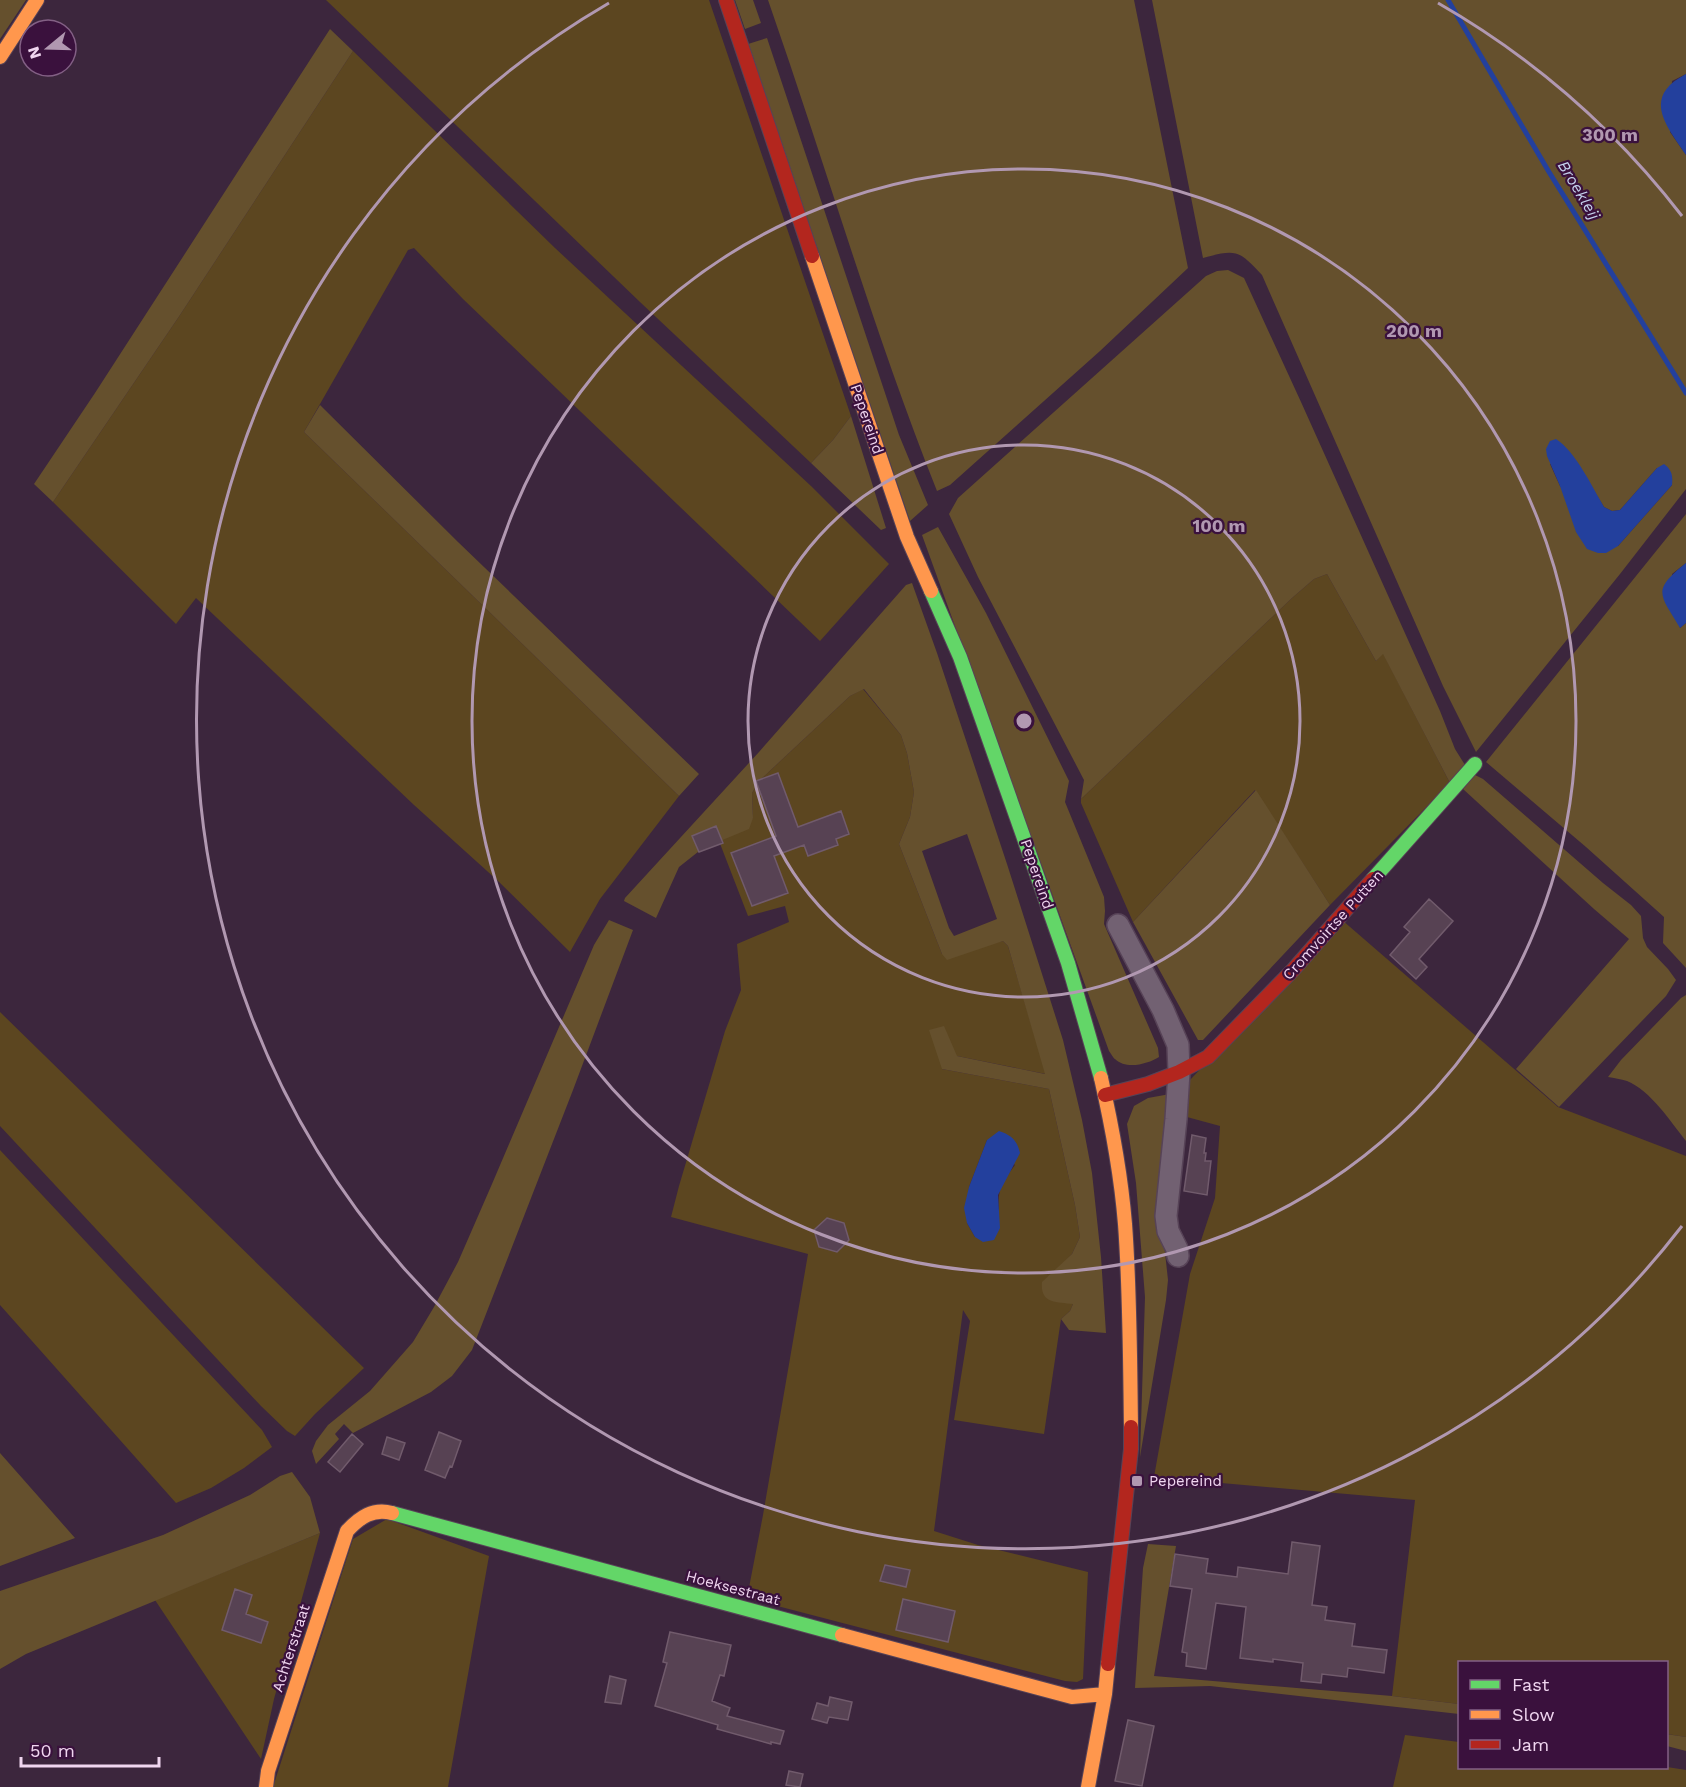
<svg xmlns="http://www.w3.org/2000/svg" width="1686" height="1787" font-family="'Work Sans',sans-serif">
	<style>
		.green { fill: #5c4620; fill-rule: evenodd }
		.forest { fill: #65502d; fill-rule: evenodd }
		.water { fill: #23409d }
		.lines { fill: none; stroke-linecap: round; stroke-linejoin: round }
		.stream { stroke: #23409d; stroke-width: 5 }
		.building { fill: #574253; stroke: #715b6c; stroke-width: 1.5 }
		.street-casing { stroke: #574357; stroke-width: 24 }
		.fast-casing { stroke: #574357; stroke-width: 16 }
		.slow-casing { stroke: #574357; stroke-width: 16 }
		.jam-casing { stroke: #574357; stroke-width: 16 }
		.street { stroke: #726172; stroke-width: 21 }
		.fast { stroke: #63d668; stroke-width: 14 }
		.slow { stroke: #ff974d; stroke-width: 14 }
		.jam { stroke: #b3261e; stroke-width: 14 }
		.ring { fill: none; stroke: #b198b1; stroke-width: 3 }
		.poi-dot { fill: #b198b1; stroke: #3a113d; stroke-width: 2 }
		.labels { text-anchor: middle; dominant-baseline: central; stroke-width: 4.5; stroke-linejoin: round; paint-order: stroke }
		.street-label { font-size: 15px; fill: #f0d6f0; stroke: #3a113d }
		.poi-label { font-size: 15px; fill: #f0d6f0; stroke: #3a113d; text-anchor: start }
		.water-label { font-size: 16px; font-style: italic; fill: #c5d2ed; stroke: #3a113d }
		.centre { fill: #b198b1; stroke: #3a113d; stroke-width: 3 }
		.ring-label { font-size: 18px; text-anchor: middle; font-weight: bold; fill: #b198b1; stroke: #3a113d; stroke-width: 4.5; stroke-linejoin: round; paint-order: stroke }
	</style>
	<rect width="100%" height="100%" fill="#3c263d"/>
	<path class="green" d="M326,0H709L851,416L833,440L811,463L640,302Z
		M353,51L555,248L811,486L889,564L820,641L463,299L414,248L408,250L304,432L679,796L600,899L570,952L497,880L414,805L196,598L176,624L53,502L180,315Z
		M1327,574L1376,661L1383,653L1450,783L1330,905L1255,790L1133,922L1081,803V799L1292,598L1314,579Z
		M863,689L901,735L907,753L914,792L910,817L899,844L942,954L1003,941L1008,946L1046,1074L957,1056L942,1069L1049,1089L1075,1205L1080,1237L1072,1254L1062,1265L1073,1304L1070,1311L1061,1319L1044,1434L954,1420L970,1321L963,1310L934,1531L978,1545L1088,1572L1083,1679L1077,1682L1065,1681L747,1598L763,1515L808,1254L671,1217L679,1186L725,1031L741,990L737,944L789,922L785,906L748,916L719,841L753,818L752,793L759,781L850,696ZM987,1140L1015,1165C1003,1181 997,1189 999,1209L975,1237L967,1223L969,1187Z
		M1342,920L1558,1107L1686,1156V1737L1667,1734L1666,1662H1460L1459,1704L1392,1696L1415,1500L1154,1477L1190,1274L1215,1198L1220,1126L1187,1117L1190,1080Z
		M0,1012L364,1368L315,1414L295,1436L287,1431L261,1406L0,1126Z
		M0,1150L262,1430L272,1447L244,1468L211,1488L176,1503L0,1305Z
		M387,1519L489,1556L448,1787H273L353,1539Z
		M320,1533L274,1699L261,1759L155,1600Z
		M1405,1735L1459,1742L1460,1768L1667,1767L1686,1770V1787H1393Z"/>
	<path class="forest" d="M0,0H26L0,39Z
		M735,0H753L761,23L745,29Z
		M768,0H1134L1188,268L1100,351L950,485L937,491C873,330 825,163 768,0Z
		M1152,0H1686V74L1672,81L1670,132L1686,155V489L1620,574L1476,752L1443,686L1262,275C1239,250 1236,249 1203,258ZM1575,460L1604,507L1612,511L1620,510L1657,468L1672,485L1618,546L1560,486L1550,464Z
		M330,29L353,51L180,315L53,502L34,484L95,393Z
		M767,38L899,435L928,505L910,521L748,44Z
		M1228,270L1244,278L1301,402L1440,711L1455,749L1465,765L1450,783L1383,654L1376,661L1327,574L1314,579L1292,598L1081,799L1084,780L978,577L949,514L958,498L1206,276L1217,271Z
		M320,405L458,542L699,774L679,796L304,432Z
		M851,416L886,528L881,530L811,463L833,440Z
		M1686,514V563L1672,574L1680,628L1686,623V968L1663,943L1664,917L1586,847L1486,762Z
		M938,527L986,613L1069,781L1065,802L1104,897L1105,911L1104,924L1158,1048L1159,1057C1148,1064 1126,1070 1115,1059C1114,1059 1110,1052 1109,1051L922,535Z
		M912,583L937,653L1007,864L1063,1040L1082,1120L1092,1173L1101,1257L1106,1333L1069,1330L1061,1319L1070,1311L1073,1304C1056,1302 1040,1304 1042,1282L1072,1254L1080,1237L1075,1205L1049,1089L942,1069L929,1030L944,1026L957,1056L1045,1074L1008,946L1003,941L947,960L942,954L899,844L910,817L914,792L907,753L901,735L864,689L850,696L759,781L752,793L753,818L749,829L703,848L679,867L656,918L624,901L625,898L759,752L906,585ZM967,834L997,919L954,936L949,928L922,851Z
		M1475,775L1483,779L1603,883L1631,905L1641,916L1643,938L1647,947L1668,969L1676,980L1666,996L1559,1107L1516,1069L1629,939L1594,909L1463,789Z
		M1256,790L1330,905L1203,1040H1198L1133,922Z
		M609,920L633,930L573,1090L472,1350L452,1376L431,1392L353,1433L344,1424L335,1434L339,1439L316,1464L312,1451L316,1441L328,1425L370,1391L413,1342L434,1307L458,1262L492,1184L594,945Z
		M1686,995V1141C1671,1122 1650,1090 1627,1081C1621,1079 1614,1078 1608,1077L1621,1060L1681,998Z
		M1170,1094L1161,1216L1168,1280L1166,1300L1140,1457L1145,1297L1136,1183L1127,1124L1134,1106L1148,1098Z
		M0,1453L75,1538L0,1566Z
		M292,1472L310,1497L320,1533L26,1654L0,1669V1591L163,1535L250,1495L280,1476Z
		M1148,1544L1176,1546L1154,1676L1392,1696L1459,1704V1714L1210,1686L1135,1688L1143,1568Z
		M1666,1734L1686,1737V1751L1667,1746Z"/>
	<path class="water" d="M1686,74V155C1665,124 1642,97 1686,74Z
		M1556,439C1576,452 1592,487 1604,507L1612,511L1620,510L1657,468L1664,464C1672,470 1673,476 1672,485L1618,546L1606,553H1598L1587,549L1576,532L1560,486L1547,456L1546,449L1550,441Z
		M1686,563V623L1680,628C1660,594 1651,591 1686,563Z
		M999,1131C1011,1135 1017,1140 1020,1153L998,1195L1000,1228L994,1240L983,1242L975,1237L967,1223L964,1208L969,1187L987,1140Z"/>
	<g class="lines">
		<path class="stream" d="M1448,0L1549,172L1686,393"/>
	</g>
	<path class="building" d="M778,773L798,827L841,811L849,834L836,839L838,845L808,856L804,845L774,856L788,893L752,906L731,853L776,836L756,781Z
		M716,826L723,843L699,852L692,836Z
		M1429,899L1453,921L1419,959L1427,967L1416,979L1390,955L1410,932L1404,927Z
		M1192,1135L1206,1138L1204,1153H1206L1205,1161H1211L1207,1195L1184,1191Z
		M827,1218L844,1223L849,1240L837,1252L819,1247L814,1230Z
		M439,1432L461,1441L452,1467L450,1466L445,1478L425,1470Z
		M352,1434L363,1444L340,1472L328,1462Z
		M387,1437L405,1443L399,1460L382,1454Z
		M1292,1542L1320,1546L1312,1605L1327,1607L1325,1620L1355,1624L1352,1646L1387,1650L1384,1673L1348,1668L1347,1677L1322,1674L1321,1683L1301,1681L1303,1663L1273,1659V1662L1240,1658L1246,1607L1216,1603L1206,1669L1186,1666L1187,1653L1182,1652L1192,1589L1170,1586L1175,1554L1208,1559L1206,1573L1237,1577L1238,1567L1288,1574Z
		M885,1565L910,1570L906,1587L880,1581Z
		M235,1589L252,1595L246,1614L268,1622L261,1643L222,1630Z
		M903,1599L955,1611L948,1642L896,1630Z
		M670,1632L731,1645L724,1676L720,1675L712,1701L730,1708L727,1716L784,1731L780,1744L771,1742V1744L717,1729L718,1725L655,1706L667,1663L663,1662Z
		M610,1676L626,1680L621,1704L605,1702Z
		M830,1697L852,1702L848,1720L829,1717L827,1723L812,1719L817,1703L828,1706Z
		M1128,1720L1154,1726L1142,1786L1115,1781Z
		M789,1771L803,1774L800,1787L786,1785Z"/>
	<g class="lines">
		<g class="street-casing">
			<path id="street" d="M1118,925L1163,1010L1178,1045L1179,1072L1176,1119L1166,1216L1168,1231L1177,1249L1178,1256"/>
		</g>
		<g class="fast-casing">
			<path id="fast" d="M931,591L960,657L1068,963L1101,1078
				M1373,879L1475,764
				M392,1513L842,1635"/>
		</g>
		<g class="slow-casing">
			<path id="slow" d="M0,57L37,0
				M812,256L907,537L931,591
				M1101,1078C1112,1126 1121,1175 1125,1224C1130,1291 1130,1359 1131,1427
				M842,1635L1072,1697L1105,1694
				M266,1787L268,1771L347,1531C360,1517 373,1508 392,1513
				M1088,1787L1105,1694L1108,1664"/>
		</g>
		<g class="jam-casing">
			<path id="jam" d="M726,0L812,256
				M1105,1095L1148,1084L1179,1072L1208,1057L1293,970L1373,879
				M1108,1664L1131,1449V1427"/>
		</g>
		<use href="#street" class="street"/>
		<use href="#fast" class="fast"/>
		<use href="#slow" class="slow"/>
		<use href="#jam" class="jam"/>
	</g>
	<g class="ring">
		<circle cx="1024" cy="721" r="276"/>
		<circle cx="1024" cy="721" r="552"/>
		<path d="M1682 1226A829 829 0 1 1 609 3M1438 3A829 829 0 0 1 1682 216"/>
	</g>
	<rect class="poi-dot" x="1131" y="1475" width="12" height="12" rx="3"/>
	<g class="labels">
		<g class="street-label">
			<text transform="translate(867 419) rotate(71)">Pepereind</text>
			<text transform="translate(1037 874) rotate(71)">Pepereind</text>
			<text transform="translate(1333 925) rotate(-48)">Cromvoirtse Putten</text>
			<text transform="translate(733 1588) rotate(15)">Hoeksestraat</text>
			<text transform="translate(291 1648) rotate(-72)">Achterstraat</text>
		</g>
		<g class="poi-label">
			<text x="1149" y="1481">Pepereind</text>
		</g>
		<g class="water-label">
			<text transform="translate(1579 190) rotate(59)">Broekleij</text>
		</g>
	</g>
	<circle cx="1024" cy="721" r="9" class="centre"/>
	<g class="ring-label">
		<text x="1610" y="141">300 m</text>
		<text x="1414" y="337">200 m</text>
		<text x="1219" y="532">100 m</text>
	</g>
	<rect x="1458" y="1661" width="210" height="108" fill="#3a113d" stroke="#836085" stroke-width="1.5"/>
	<rect x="1470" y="1680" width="30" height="9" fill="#63d668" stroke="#836085" stroke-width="1.5"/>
	<text x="1512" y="1691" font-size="18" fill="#f0d6f0">Fast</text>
	<rect x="1470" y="1710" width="30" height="9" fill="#ff974d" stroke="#836085" stroke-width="1.5"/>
	<text x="1512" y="1721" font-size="18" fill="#f0d6f0">Slow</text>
	<rect x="1470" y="1740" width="30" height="9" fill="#b3261e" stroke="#836085" stroke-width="1.5"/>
	<text x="1512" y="1751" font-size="18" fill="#f0d6f0">Jam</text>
	<g transform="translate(48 48) rotate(251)"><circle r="28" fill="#3a113d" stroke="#836085" stroke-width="1.5"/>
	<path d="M0-4.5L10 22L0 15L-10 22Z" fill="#b198b1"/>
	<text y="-9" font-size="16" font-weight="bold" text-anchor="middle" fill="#f0d6f0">N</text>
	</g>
	<path d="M21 1757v9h138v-9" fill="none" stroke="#f0d6f0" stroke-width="3"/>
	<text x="30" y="1757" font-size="18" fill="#f0d6f0" stroke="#3a113d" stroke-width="4.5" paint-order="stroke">50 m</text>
</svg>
